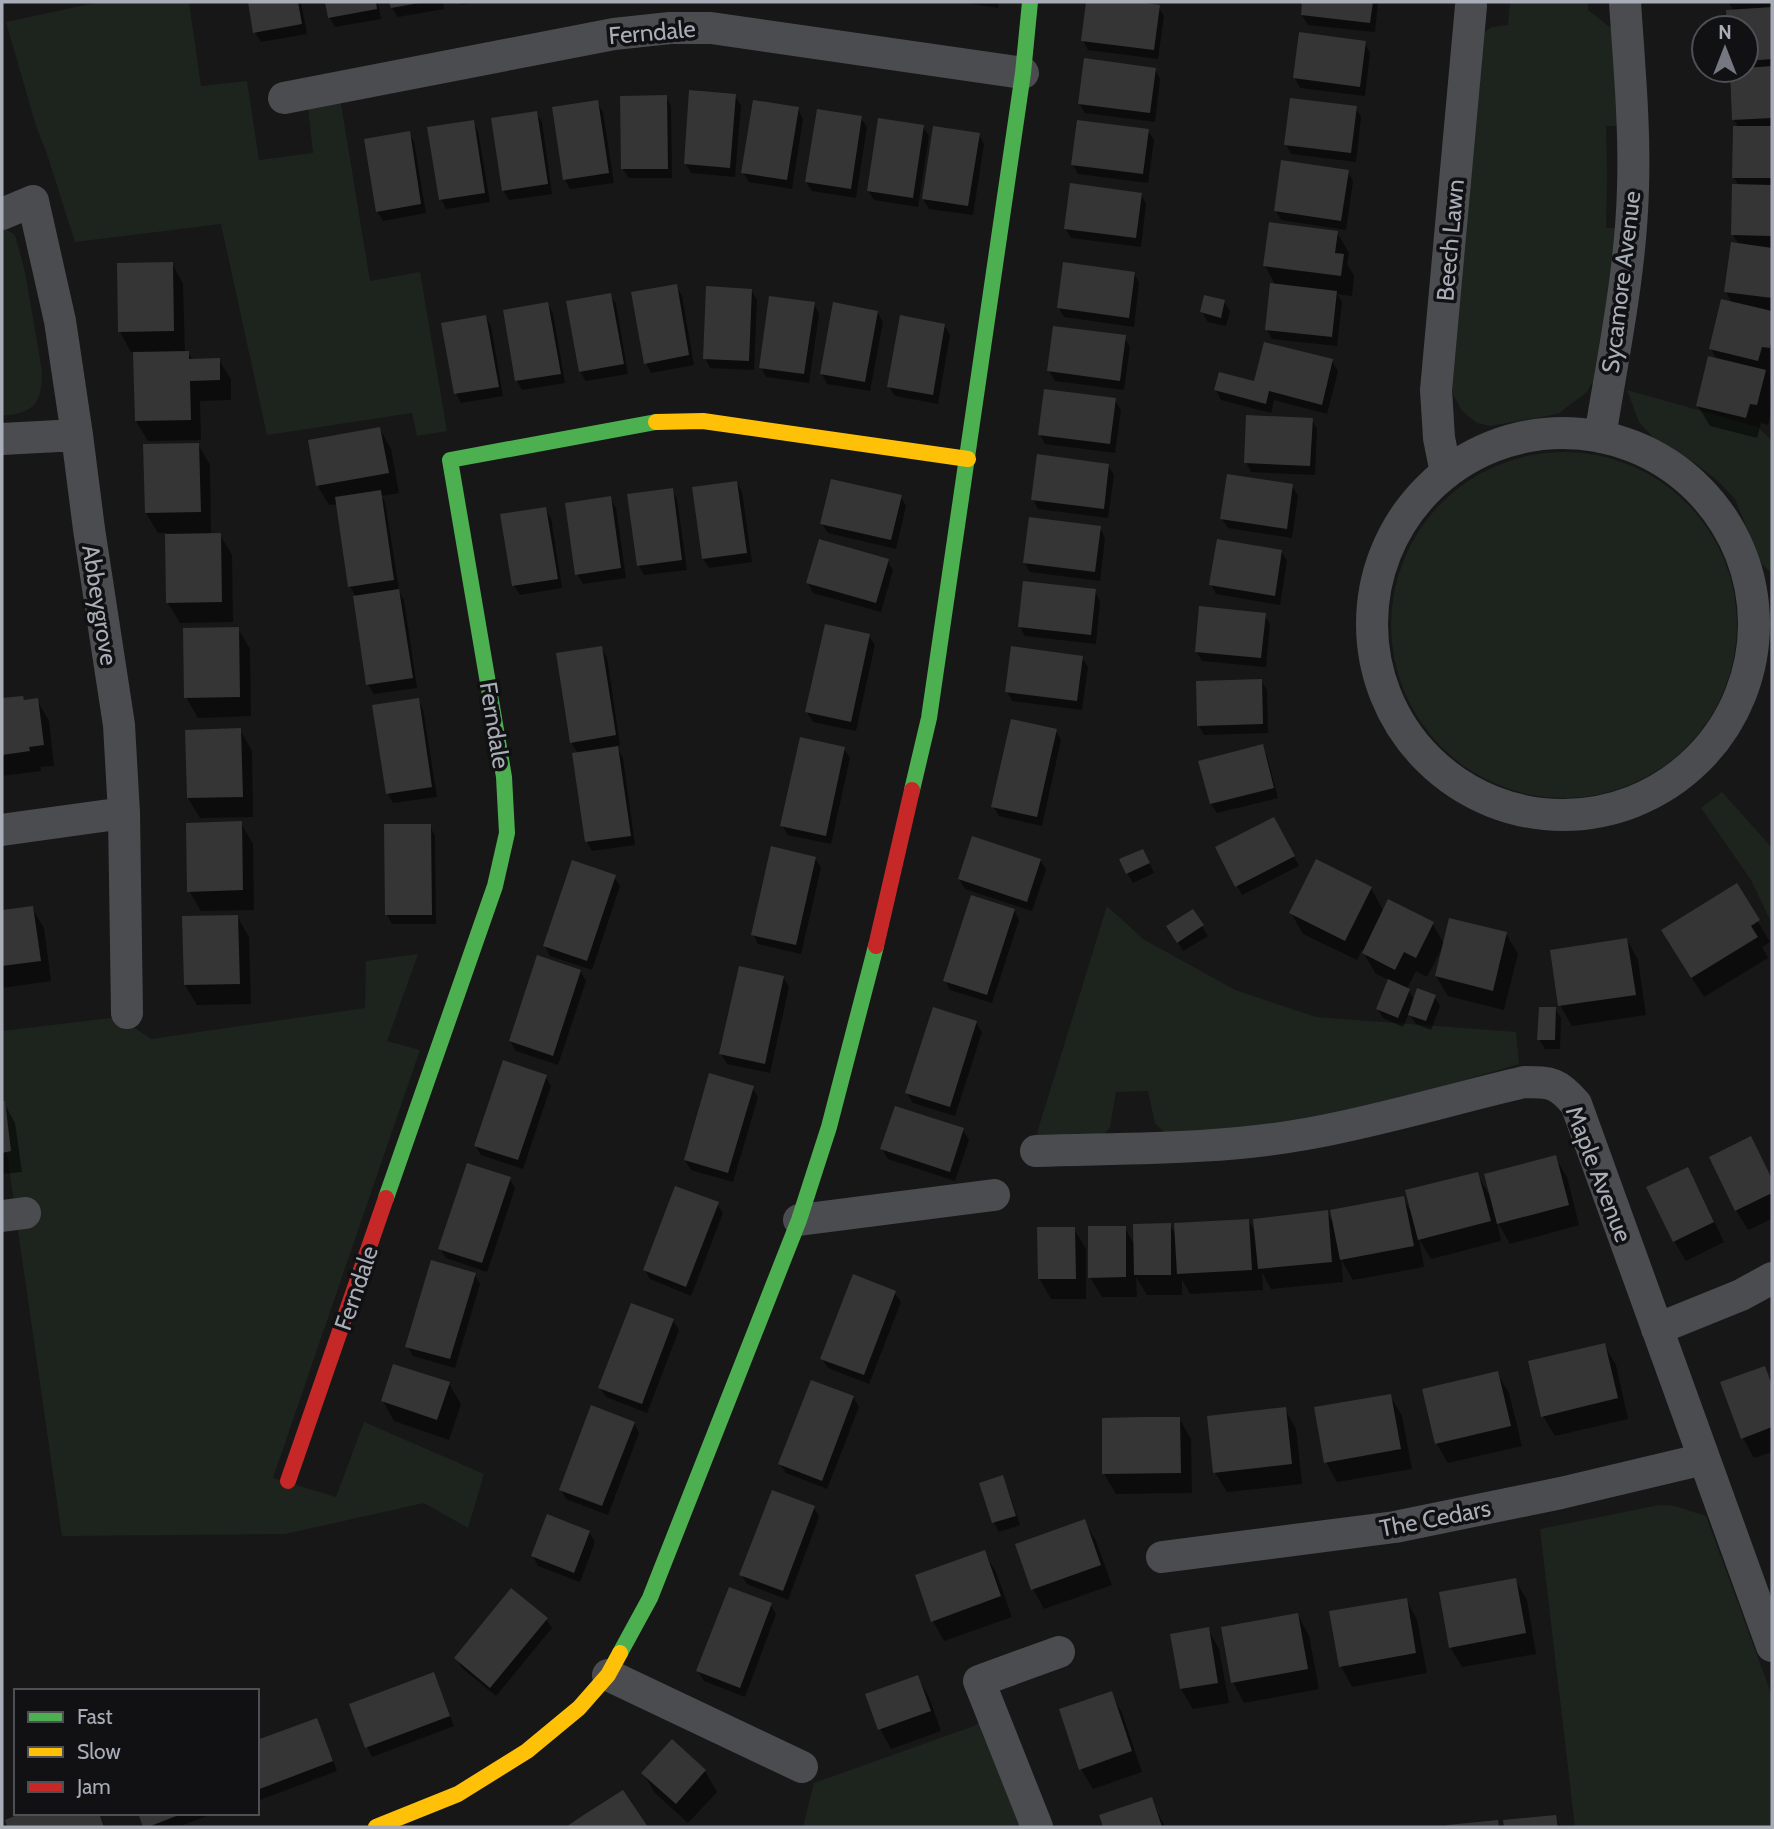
<svg xmlns="http://www.w3.org/2000/svg" width="1774" height="1829" font-family="Cabin,sans-serif">
	<style>
		.green { fill: #1d241e }
		.shadow { fill: #0007 }
		.building { fill: #353536 }
		.lines { fill: none; stroke-linecap: round; stroke-linejoin: round }
		.street { stroke: #4b4c50; stroke-width: 32 }
		.fast { stroke: #4caf50; stroke-width: 16 }
		.slow { stroke: #ffc107; stroke-width: 16 }
		.jam { stroke: #c62828; stroke-width: 16 }
		.labels { text-anchor: middle; dominant-baseline: central; stroke-width: 7; stroke-linejoin: round; paint-order: stroke }
		.street-label { font-size: 24px; fill: #a8adb8; stroke: #111113 }
	</style>
	<rect width="100%" height="100%" fill="#171717"/>
	<path class="green" d="M100,2H189L201,86L247,81L259,160L313,153L308,107L340,98L370,281L420,272L447,431L417,436L412,413L267,435L221,224L75,242L47,154L36,126L6,22Z
		M1510,2H1588V10L1611,28L1619,126H1606L1607,176L1606,228H1619L1593,381L1587,392L1558,414L1490,426L1477,423L1462,411L1454,396L1450,382L1482,42L1485,32L1492,27L1508,25Z
		M6,229L15,235L25,272L42,371C42,404 34,413 2,416V231Z
		M1627,390L1758,427L1772,441V574L1761,563L1735,499L1718,481L1695,463L1656,441L1639,422Z
		M1391 625a173 173 0 1 1 346 0a173 173 0 1 1-346 0Z
		M1722,792L1772,848V924L1751,880L1701,808Z
		M1107,906L1143,939L1235,990L1316,1017L1516,1032L1519,1064L1387,1103L1303,1120L1219,1133L1166,1134L1155,1123L1148,1091L1116,1092L1110,1127L1104,1135L1036,1136Z
		M418,954L387,1041L420,1050L273,1478L336,1497L364,1422L484,1474L468,1528L424,1503L285,1534L62,1536L2,1119V1031L119,1017L151,1039L365,1008L366,961Z
		M1659,1505L1675,1506L1706,1516L1772,1696V1827H1575L1540,1529Z
		M983,1720L1025,1827H803L814,1783L974,1726Z"/>
	<path class="shadow" d="M250,2H301L307,34L261,42L255,32Z
		M327,2H378L381,19L335,27L330,18Z
		M391,2H443L444,9L398,17L392,8Z
		M460,2H480L461,5Z
		M959,2H999L998,8Z
		M1088,2H1125L1158,6L1164,16L1158,59L1088,50L1083,40Z
		M1304,2H1378L1375,32L1308,25L1302,15Z
		M1728,2H1772V370L1770,380L1772,385V408L1768,425L1761,423L1757,438L1710,426L1698,406L1717,360L1711,349L1732,303L1726,292L1739,245L1733,235L1739,186L1734,178L1739,128L1734,120L1736,70H1746V28H1729L1734,11Z
		M1365,43L1370,53L1365,96L1300,88L1295,78Z
		M1155,69L1160,79L1155,122L1085,113L1079,103Z
		M735,96L741,106L735,177L691,173L685,163Z
		M666,97L671,106L672,178H629L623,169Z
		M597,102L603,112L614,183L570,189L565,180L554,109Z
		M1356,108L1361,117L1356,162L1291,154L1286,145Z
		M798,109L803,119L792,189L749,182L743,172Z
		M536,113L542,122L552,194L509,200L503,190Z
		M861,118L867,127L856,198L812,191L806,182Z
		M473,122L478,131L490,202L446,209L441,199Z
		M923,127L929,136L918,207L874,200L868,191Z
		M1148,131L1154,140L1148,183L1078,174L1073,165Z
		M409,133L414,142L426,213L383,221L377,211Z
		M979,135L984,144L973,215L929,209L923,199Z
		M1347,171L1353,181L1346,230L1281,220L1276,211Z
		M1141,194L1146,204L1141,247L1071,238L1065,228Z
		M1337,233L1349,253L1347,264L1354,276L1352,296L1337,294L1342,302L1337,346L1272,339L1267,330L1276,286L1265,266Z
		M172,263L183,284L185,353H188L193,361L219,360L231,380V400L200,401L201,440L148,441L136,421L135,352H131L120,332Z
		M1134,273L1139,283L1134,327L1064,317L1058,307Z
		M676,286L682,296L694,365L651,373L646,363Z
		M751,290L757,300L754,370L710,368L705,358Z
		M610,295L616,304L628,374L586,381L580,372L568,303Z
		M1224,302L1230,311L1226,326L1208,322L1202,312Z
		M547,304L553,313L565,383L522,390L517,381Z
		M814,304L819,314L809,383L766,377L761,367Z
		M877,312L883,322L870,391L827,384L822,374Z
		M486,317L491,326L503,396L461,403L456,394Z
		M944,325L950,335L938,404L895,396L889,387Z
		M1124,337L1130,347L1124,390L1055,381L1049,371Z
		M1332,361L1338,371L1327,414L1274,400L1271,413L1221,400L1216,390L1255,383Z
		M1115,400L1121,410L1115,453L1045,444L1040,435Z
		M1312,420L1317,429L1315,475L1251,472L1246,462Z
		M380,429L391,449L399,493L382,496L385,502L399,589H397L404,600L417,688L374,694L368,685L356,597L350,586L337,504L329,505L317,485Z
		M198,444L210,465L211,535H220L232,555L233,622L180,623L168,603L167,533H158L146,513Z
		M1108,465L1114,475L1108,518L1038,509L1033,499Z
		M737,483L742,492L752,562L709,568L703,559Z
		M1292,486L1298,496L1292,538L1228,528L1222,519Z
		M672,490L677,499L687,570L644,575L639,566Z
		M901,497L906,506L896,549L828,533L822,524Z
		M610,498L616,508L626,578L583,584L577,574Z
		M545,509L551,518L562,588L520,595L514,586L502,516Z
		M1100,528L1105,538L1100,581L1030,572L1024,562Z
		M1281,551L1287,561L1280,605L1216,594L1211,584Z
		M887,560L893,570L881,612L813,593L808,583Z
		M1095,591L1100,601L1096,644L1025,636L1020,627Z
		M1264,615L1270,624L1266,667L1202,661L1196,651Z
		M238,629L250,649L251,716L198,718L186,697Z
		M869,636L875,645L856,731L813,722L807,712Z
		M601,648L607,657L620,745L616,746L623,758L635,845L592,851L587,842L578,753L571,742Z
		M1082,658L1088,667L1082,710L1012,701L1007,691Z
		M1261,681L1267,690L1268,733L1204,735L1199,726Z
		M23,698L25,702L37,700L49,721L54,766L40,767L41,771L2,776V700Z
		M418,700L423,709L437,797L393,803L388,794L374,706Z
		M240,730L252,751L253,817L200,818L188,798L187,731Z
		M1056,731L1061,740L1042,826L999,816L993,806Z
		M1262,746L1267,756L1278,798L1217,813L1211,804L1200,762Z
		M844,749L850,758L831,844L788,835L782,825Z
		M241,823L253,844L254,910L201,911L189,891Z
		M430,826L435,836L436,924H392L387,915Z
		M1279,829L1299,866L1242,895L1217,848Z
		M815,858L821,868L801,954L758,944L753,934Z
		M1040,860L1046,870L1032,911L965,889L959,879Z
		M1148,860L1154,873L1133,883L1127,873Z
		M614,877L620,886L592,970L550,956L545,946Z
		M1736,886L1770,942L1762,947L1768,958L1704,997L1675,951Z
		M1371,888L1384,912L1432,923L1444,944L1506,934L1518,954L1504,1010L1448,996L1436,976L1443,949L1442,948L1427,977L1416,971L1407,989L1415,1000L1434,996L1440,1006L1431,1030L1416,1024L1409,1013L1403,1027L1383,1018L1378,1009L1389,980L1376,974L1362,950L1357,960L1303,934L1291,913Z
		M32,908L44,928L51,981L2,988V912Z
		M1014,910L1019,920L992,1003L950,990L945,980Z
		M1193,911L1208,936L1183,951L1174,936Z
		M237,916L249,937L251,1004L197,1005L185,985Z
		M1627,940L1638,960L1646,1015L1572,1026L1560,1005Z
		M580,971L586,981L558,1065L516,1051L510,1041Z
		M783,977L789,987L770,1073L727,1064L721,1054Z
		M1555,1009L1561,1018L1560,1049H1545L1539,1039Z
		M976,1023L982,1032L955,1116L913,1103L907,1093Z
		M545,1076L551,1086L523,1169L481,1155L475,1145Z
		M752,1088L758,1097L733,1182L691,1170L685,1160Z
		M2,1103H4L15,1123L22,1172L2,1174Z
		M963,1130L969,1140L955,1181L888,1159L882,1149Z
		M1555,1157L1567,1177L1579,1225L1510,1244L1497,1221L1501,1241L1431,1259L1419,1239L1424,1267L1353,1280L1341,1259L1343,1282L1271,1289L1262,1272L1263,1290L1190,1294L1182,1279V1295H1147L1136,1277L1137,1297H1102L1090,1277L1125,1228L1135,1246L1170,1225L1177,1237L1248,1220L1256,1234L1327,1212L1334,1225L1403,1198L1411,1212L1477,1174L1490,1196Z
		M1762,1159L1772,1180V1219L1748,1230L1736,1210Z
		M510,1179L515,1188L487,1272L446,1258L440,1249Z
		M1699,1190L1724,1242L1686,1261L1674,1241Z
		M717,1204L723,1213L691,1296L650,1279L645,1270Z
		M1074,1229L1086,1249V1299H1051L1039,1278Z
		M474,1274L480,1284L455,1368L413,1356L407,1346Z
		M895,1293L901,1302L869,1384L828,1368L822,1359Z
		M673,1321L679,1330L647,1413L606,1397L600,1388Z
		M1604,1345L1616,1365L1628,1419L1555,1436L1543,1416Z
		M1764,1368L1772,1382V1452L1754,1458L1743,1438Z
		M1497,1373L1509,1393L1522,1446L1448,1463L1436,1443Z
		M449,1384L461,1404L449,1440L394,1421L383,1401Z
		M1390,1396L1402,1416L1412,1469L1337,1482L1326,1462Z
		M853,1397L859,1407L827,1489L786,1473L780,1464Z
		M1285,1409L1296,1429L1302,1484L1227,1492L1215,1472Z
		M1179,1418L1191,1439L1192,1493L1116,1494L1104,1474Z
		M634,1423L639,1433L608,1515L566,1499L561,1490Z
		M1002,1477L1007,1487L1020,1525L999,1532L994,1523L981,1484Z
		M814,1508L819,1517L788,1600L747,1584L741,1574Z
		M1084,1521L1096,1541L1112,1585L1044,1609L1033,1589Z
		M589,1532L595,1542L580,1582L538,1566L533,1556Z
		M984,1552L996,1572L1012,1617L944,1641L933,1621Z
		M1515,1580L1527,1600L1536,1654L1462,1667L1450,1647Z
		M1406,1599L1417,1620L1427,1673L1352,1687L1341,1666Z
		M771,1605L776,1614L745,1697L704,1681L698,1671Z
		M1298,1615L1309,1636L1319,1689L1244,1703L1233,1682Z
		M546,1619L552,1628L496,1696L462,1668L456,1658Z
		M1208,1629L1219,1649L1229,1703L1193,1709L1181,1689L1172,1635Z
		M917,1677L929,1697L941,1731L891,1749L880,1729Z
		M438,1684L454,1726L372,1757L367,1747Z
		M1111,1693L1122,1713L1142,1772L1093,1789L1081,1769Z
		M316,1720L321,1729L337,1771L257,1801V1742Z
		M672,1741L705,1771L717,1792L688,1823L655,1793L643,1773Z
		M1151,1799L1165,1827H1105L1101,1816Z
		M27,1813H99L105,1827H9L7,1821Z
		M139,1813H215L178,1827H145Z
		M1555,1817L1561,1827H1506L1505,1822Z"/>
	<path class="building" d="M248,2H298L302,24L253,33Z
		M325,2H376L377,9L328,18Z
		M389,2H419V3L391,8Z
		M1086,2H1138L1160,5L1154,50L1081,41Z
		M1302,2H1373L1370,23L1301,15Z
		M1772,7V59L1746,61V28H1727L1726,10Z
		M1299,32L1366,41L1360,87L1293,78Z
		M1084,58L1156,68L1150,113L1078,104Z
		M1772,66V118L1732,120L1730,70H1746V68Z
		M689,90L736,94L730,168L684,164Z
		M667,95L668,169H621L620,96Z
		M1290,98L1357,106L1351,153L1284,145Z
		M598,100L609,173L563,180L552,107Z
		M753,100L799,107L787,180L741,173Z
		M817,109L862,116L851,189L805,182Z
		M537,111L548,184L502,191L491,118Z
		M878,118L924,125L913,198L867,191Z
		M474,120L485,193L439,200L427,127Z
		M1077,120L1149,129L1143,174L1071,165Z
		M933,126L980,133L968,206L922,199Z
		M1733,126H1772V178H1732Z
		M410,131L421,204L376,212L364,139Z
		M1281,160L1349,170L1341,221L1274,211Z
		M1070,183L1142,193L1136,238L1064,229Z
		M1732,184L1772,185V236L1731,235Z
		M1269,222L1338,231L1335,253L1344,254L1341,276L1263,266Z
		M1731,242L1772,248V298L1724,292Z
		M173,262L174,331L118,332L117,263Z
		M1063,262L1135,272L1129,318L1057,308Z
		M1270,283L1337,291L1332,337L1265,330Z
		M677,284L689,355L644,364L631,292Z
		M706,286L752,289L749,361L703,359Z
		M611,293L624,364L579,372L566,301Z
		M1204,295L1225,300L1221,318L1200,312Z
		M769,296L815,302L804,374L759,368Z
		M1721,299L1772,311V337L1770,348L1762,347L1758,361L1709,349Z
		M548,302L561,374L515,381L503,310Z
		M833,302L878,311L865,382L820,374Z
		M486,315L499,387L454,394L441,323Z
		M900,315L945,324L933,395L887,387Z
		M1053,326L1126,335L1120,381L1047,371Z
		M1264,342L1333,359L1322,405L1269,391L1266,404L1214,390L1219,372L1254,381Z
		M189,351V359L220,358V380L190,381L191,420L135,421L133,352Z
		M1708,356L1766,370L1757,405L1750,404L1746,418L1696,406Z
		M1044,389L1116,398L1110,444L1038,435Z
		M1246,415L1313,418L1310,466L1244,463Z
		M380,427L389,473L316,486L308,440Z
		M199,443L201,512L145,513L143,444Z
		M1037,454L1109,464L1104,509L1031,500Z
		M1227,474L1293,484L1287,529L1220,519Z
		M831,479L902,495L891,540L820,524Z
		M737,481L747,553L702,559L692,487Z
		M673,488L682,560L637,566L627,494Z
		M381,490L394,580L348,587L335,497Z
		M611,496L621,568L575,575L565,503Z
		M546,507L558,579L512,586L500,514Z
		M1029,517L1101,526L1095,572L1023,563Z
		M221,533L222,602L166,603L165,534Z
		M819,539L889,559L876,603L806,583Z
		M1217,539L1282,550L1275,596L1209,585Z
		M1023,581L1096,589L1091,635L1018,627Z
		M399,589L413,678L366,685L353,596Z
		M1199,606L1266,613L1261,658L1195,652Z
		M825,624L870,634L851,722L805,712Z
		M239,627L240,697L184,698L183,628Z
		M602,646L616,735L570,743L556,653Z
		M1011,646L1083,656L1077,701L1005,692Z
		M1262,679L1263,724L1197,726L1196,681Z
		M23,696L24,700L38,698L44,745L29,747L30,751L2,755V698Z
		M419,698L432,787L386,794L372,705Z
		M1011,719L1057,729L1037,817L991,807Z
		M241,728L243,797L187,798L185,730Z
		M800,737L845,747L826,836L780,826Z
		M1263,744L1274,788L1210,804L1198,761Z
		M618,746L631,836L585,842L572,753Z
		M1274,817L1295,856L1235,887L1215,847Z
		M242,821L243,890L187,892L186,823Z
		M384,824H431L432,915H385Z
		M972,836L1041,859L1027,902L958,879Z
		M771,846L816,857L796,945L751,935Z
		M1143,849L1150,863L1126,874L1119,859Z
		M1316,859L1372,887L1345,941L1289,913Z
		M572,860L616,875L587,961L543,946Z
		M1737,883L1760,920L1751,926L1758,937L1691,978L1661,930Z
		M971,895L1015,909L987,995L943,981Z
		M1388,899L1434,922L1416,958L1404,952L1395,970L1362,953Z
		M33,906L41,961L2,966V910Z
		M1193,909L1204,925L1177,943L1166,926Z
		M238,915L240,984L184,985L182,916Z
		M1449,918L1507,932L1493,991L1435,976Z
		M1627,938L1636,995L1558,1006L1550,950Z
		M537,955L581,970L553,1056L509,1041Z
		M739,966L784,976L765,1064L719,1054Z
		M1388,979L1410,989L1398,1018L1376,1009Z
		M1417,988L1436,995L1426,1021L1408,1015Z
		M933,1007L977,1021L950,1107L905,1093Z
		M1539,1007H1556L1555,1040H1537Z
		M503,1060L547,1075L518,1160L474,1146Z
		M709,1073L754,1086L728,1173L684,1160Z
		M2,1101H5L11,1151L2,1153Z
		M895,1106L964,1128L950,1172L880,1149Z
		M1751,1136L1772,1179V1193L1735,1211L1709,1157Z
		M1556,1155L1569,1205L1497,1224L1484,1174Z
		M467,1163L511,1177L482,1263L438,1249Z
		M1688,1167L1714,1222L1673,1242L1646,1187Z
		M1478,1172L1491,1221L1418,1240L1405,1190Z
		M675,1186L719,1202L686,1287L643,1270Z
		M1404,1196L1414,1246L1340,1260L1330,1210Z
		M1328,1210L1332,1262L1258,1269L1253,1219Z
		M1249,1219L1252,1270L1177,1274L1174,1223Z
		M1171,1223V1275H1134L1133,1224Z
		M1088,1226H1126V1277L1088,1278Z
		M1037,1227H1075L1076,1279H1038Z
		M431,1260L476,1273L450,1359L405,1347Z
		M853,1274L896,1291L864,1375L820,1359Z
		M631,1303L674,1319L642,1404L598,1388Z
		M1605,1343L1618,1398L1541,1417L1528,1361Z
		M393,1364L450,1382L437,1420L381,1401Z
		M1765,1366L1772,1385V1427L1741,1439L1720,1382Z
		M1498,1371L1511,1426L1435,1444L1422,1389Z
		M811,1380L854,1396L822,1481L778,1464Z
		M1391,1394L1401,1449L1324,1463L1314,1407Z
		M591,1405L635,1422L602,1506L559,1490Z
		M1286,1407L1292,1464L1213,1473L1207,1416Z
		M1141,1417H1180L1181,1473L1102,1474V1418Z
		M1003,1475L1016,1516L992,1523L979,1483Z
		M772,1490L815,1506L783,1591L739,1575Z
		M547,1514L590,1531L574,1573L531,1556Z
		M1085,1519L1101,1565L1031,1590L1015,1544Z
		M985,1550L1001,1596L931,1622L915,1575Z
		M1516,1578L1526,1633L1449,1648L1439,1592Z
		M729,1587L772,1603L740,1688L696,1671Z
		M511,1588L548,1618L490,1688L454,1658Z
		M1407,1598L1416,1653L1339,1667L1329,1611Z
		M1298,1613L1308,1669L1231,1683L1221,1627Z
		M1209,1627L1218,1683L1180,1689L1170,1634Z
		M434,1672L450,1716L365,1748L349,1704Z
		M918,1675L931,1711L878,1730L865,1694Z
		M1112,1691L1132,1751L1079,1770L1059,1709Z
		M317,1718L333,1761L257,1790V1740Z
		M672,1739L706,1770L676,1804L641,1773Z
		M623,1790L648,1827H566L585,1814Z
		M1152,1797L1162,1827H1103L1099,1815Z
		M22,1813H99L104,1827H7L5,1820Z
		M138,1813H184L148,1827H143Z
		M1556,1815L1558,1827H1504L1503,1820Z
		M1498,1820L1499,1827H1447V1825Z"/>
	<g class="lines">
		<path class="street" d="M284,98L614,34L670,28H711L1023,73
			M2,214L33,201L60,321L77,435L89,529L119,725L124,813L127,1013
			M1372 624a191 191 0 1 1 382 0a191 191 0 1 1-382 0Z
			M1600,437C1613,355 1631,272 1633,188C1635,126 1629,64 1625,2
			M2,439L77,435
			M1446,473L1439,438L1436,390L1471,6
			M2,830L124,813
			M1036,1151C1126,1148 1217,1150 1306,1134C1380,1121 1451,1099 1524,1082C1552,1082 1558,1083 1576,1104L1772,1646
			M2,1216L25,1213
			M799,1220L994,1195
			M1657,1329L1741,1295L1772,1278
			M1162,1557L1395,1527L1561,1493L1704,1459
			M608,1675L802,1767
			M1037,1827L979,1681L1059,1652"/>
		<path class="fast" d="M912,790L929,718L1023,73L1030,2
			M386,1198L495,886L507,833L504,777L450,460L656,422
			M620,1653L650,1598L799,1220L829,1127L876,946"/>
		<path class="slow" d="M656,422L703,421L968,459
			M376,1827L458,1794L527,1751L579,1708L608,1675L620,1653"/>
		<path class="jam" d="M876,946L912,790
			M288,1481L386,1198"/>
	</g>
	<g class="labels">
		<g class="street-label">
			<text transform="translate(652 32) rotate(-5)">Ferndale</text>
			<text transform="translate(1450 240) rotate(-85)">Beech Lawn</text>
			<text transform="translate(1621 282) rotate(-83)">Sycamore Avenue</text>
			<text transform="translate(100 605) rotate(81)">Abbeygrove</text>
			<text transform="translate(495 725) rotate(81)">Ferndale</text>
			<text transform="translate(1599 1174) rotate(69)">Maple Avenue</text>
			<text transform="translate(356 1288) rotate(-71)">Ferndale</text>
			<text transform="translate(1435 1518) rotate(-11)">The Cedars</text>
		</g>
	</g>
	<rect width="1774" height="1829" fill="none" stroke="#a8adb8" stroke-width="7"/>
	<rect x="14" y="1689" width="245" height="126" fill="#111113" stroke="#4d4f55" stroke-width="2"/>
	<rect x="28" y="1712" width="35" height="10" fill="#4caf50" stroke="#4d4f55" stroke-width="2"/>
	<text x="77" y="1724" font-size="21" fill="#a8adb8">Fast</text>
	<rect x="28" y="1747" width="35" height="10" fill="#ffc107" stroke="#4d4f55" stroke-width="2"/>
	<text x="77" y="1759" font-size="21" fill="#a8adb8">Slow</text>
	<rect x="28" y="1782" width="35" height="10" fill="#c62828" stroke="#4d4f55" stroke-width="2"/>
	<text x="77" y="1794" font-size="21" fill="#a8adb8">Jam</text>
	<g transform="translate(1725 49)"><circle r="33" fill="#111113" stroke="#4d4f55" stroke-width="2"/>
	<path d="M0-5L12 26L0 18L-12 26Z" fill="#757880"/>
	<text y="-10" font-size="19" font-weight="bold" text-anchor="middle" fill="#a8adb8">N</text>
	</g>
</svg>
